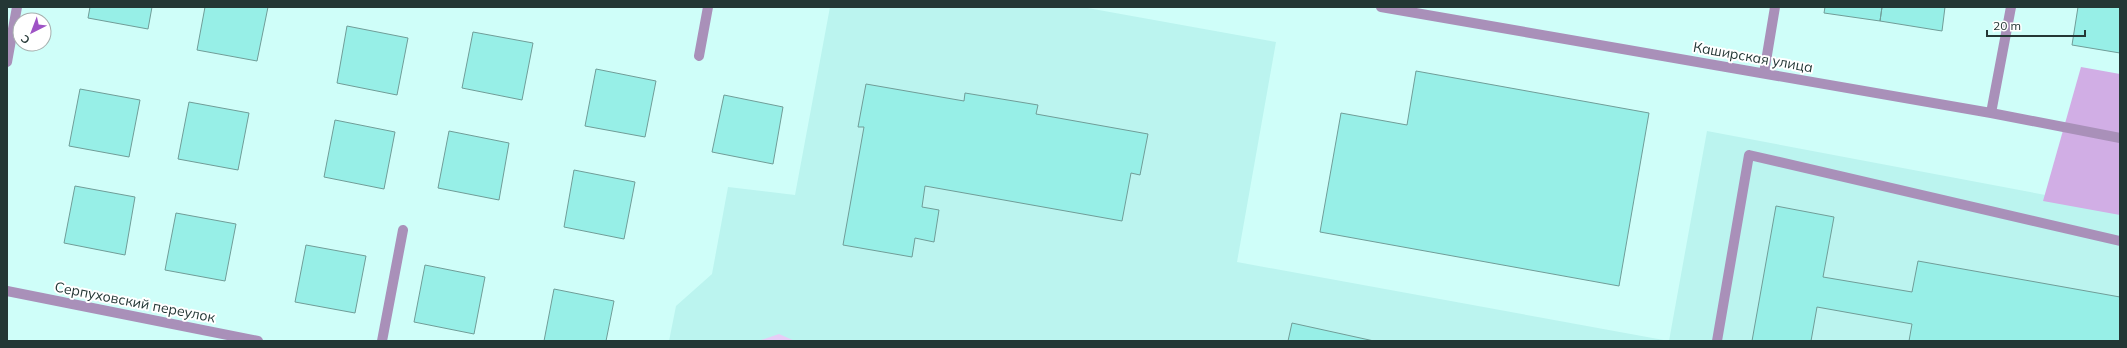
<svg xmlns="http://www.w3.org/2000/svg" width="2127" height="348" font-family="Mulish,sans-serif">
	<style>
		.built { fill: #bbf4ef }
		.green { fill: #e7cdf6 }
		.forest { fill: #d1aee5 }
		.building { fill: #97efe7; stroke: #709d98 }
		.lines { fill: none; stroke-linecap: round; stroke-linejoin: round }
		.minor { stroke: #a990b9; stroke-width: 10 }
		.labels { text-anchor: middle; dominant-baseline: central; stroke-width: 4; stroke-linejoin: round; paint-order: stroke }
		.street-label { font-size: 14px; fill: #243735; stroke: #fff }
	</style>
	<rect width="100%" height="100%" fill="#cffef9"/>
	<path class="built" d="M830,7H1082L1276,42L1237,262L1669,341L1707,131L2120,209V341H669L676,306L712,274L728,187L795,195Z"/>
	<path class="green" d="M779,334L795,341H758Z"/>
	<path class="forest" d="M2081,67L2120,74V215L2043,201Z"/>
	<path class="building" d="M90,7H152L148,29L88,18Z
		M205,7H268L257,61L197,50Z
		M1825,7H1882L1880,21L1824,13Z
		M1882,7H1945L1942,31L1880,21Z
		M2078,7H2120V53L2072,45Z
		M347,26L408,38L397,95L337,83Z
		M473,32L533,43L522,100L462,88Z
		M596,69L656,81L645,137L585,126Z
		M1416,71L1649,113L1619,286L1320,232L1341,113L1407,125Z
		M866,84L964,101L965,93L1038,105L1036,114L1148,134L1140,175L1131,173L1122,221L925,186L922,207L939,210L934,242L915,238L912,257L843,245L864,127H858Z
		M80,89L140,100L129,157L69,146Z
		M724,95L783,107L773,164L712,152Z
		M189,102L249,113L238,170L178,159Z
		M335,120L395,132L384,189L324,177Z
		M449,131L509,143L499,200L438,188Z
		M574,170L635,182L624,239L564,227Z
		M75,186L135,197L125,255L64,243Z
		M1776,206L1834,217L1823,277L1912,292L1918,261L2120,297V341H1909L1912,324L1817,307L1811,341H1752Z
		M176,213L236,224L225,281L165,270Z
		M306,245L366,256L355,313L295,302Z
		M425,265L485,277L474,334L414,322Z
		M554,289L614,301L606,341H544Z
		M1292,323L1374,341H1288Z"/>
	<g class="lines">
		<path class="minor" d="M1381,7L1991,113L2120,138
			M699,56L708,7
			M7,62L17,7
			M1764,73L1775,7
			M1991,113L2011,7
			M7,291L258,341
			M382,341L403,230
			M1717,341L1749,155L2120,241"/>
	</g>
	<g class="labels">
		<g class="street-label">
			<text transform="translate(1753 57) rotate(10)">Каширская улица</text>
			<text transform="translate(135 302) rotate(11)">Серпуховский переулок</text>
		</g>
	</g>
	<rect width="2127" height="348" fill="none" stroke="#243735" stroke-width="16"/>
	<g transform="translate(32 32) rotate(222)"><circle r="19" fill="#ffffff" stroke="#a7afae"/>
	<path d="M0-3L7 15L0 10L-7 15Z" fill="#9e53c5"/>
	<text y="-6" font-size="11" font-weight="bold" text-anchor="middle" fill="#243735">С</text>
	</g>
	<path d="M1987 30v6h98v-6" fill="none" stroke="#243735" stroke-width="2"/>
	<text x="1993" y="30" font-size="12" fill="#243735" stroke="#ffffff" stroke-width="3" paint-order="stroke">20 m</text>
</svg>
